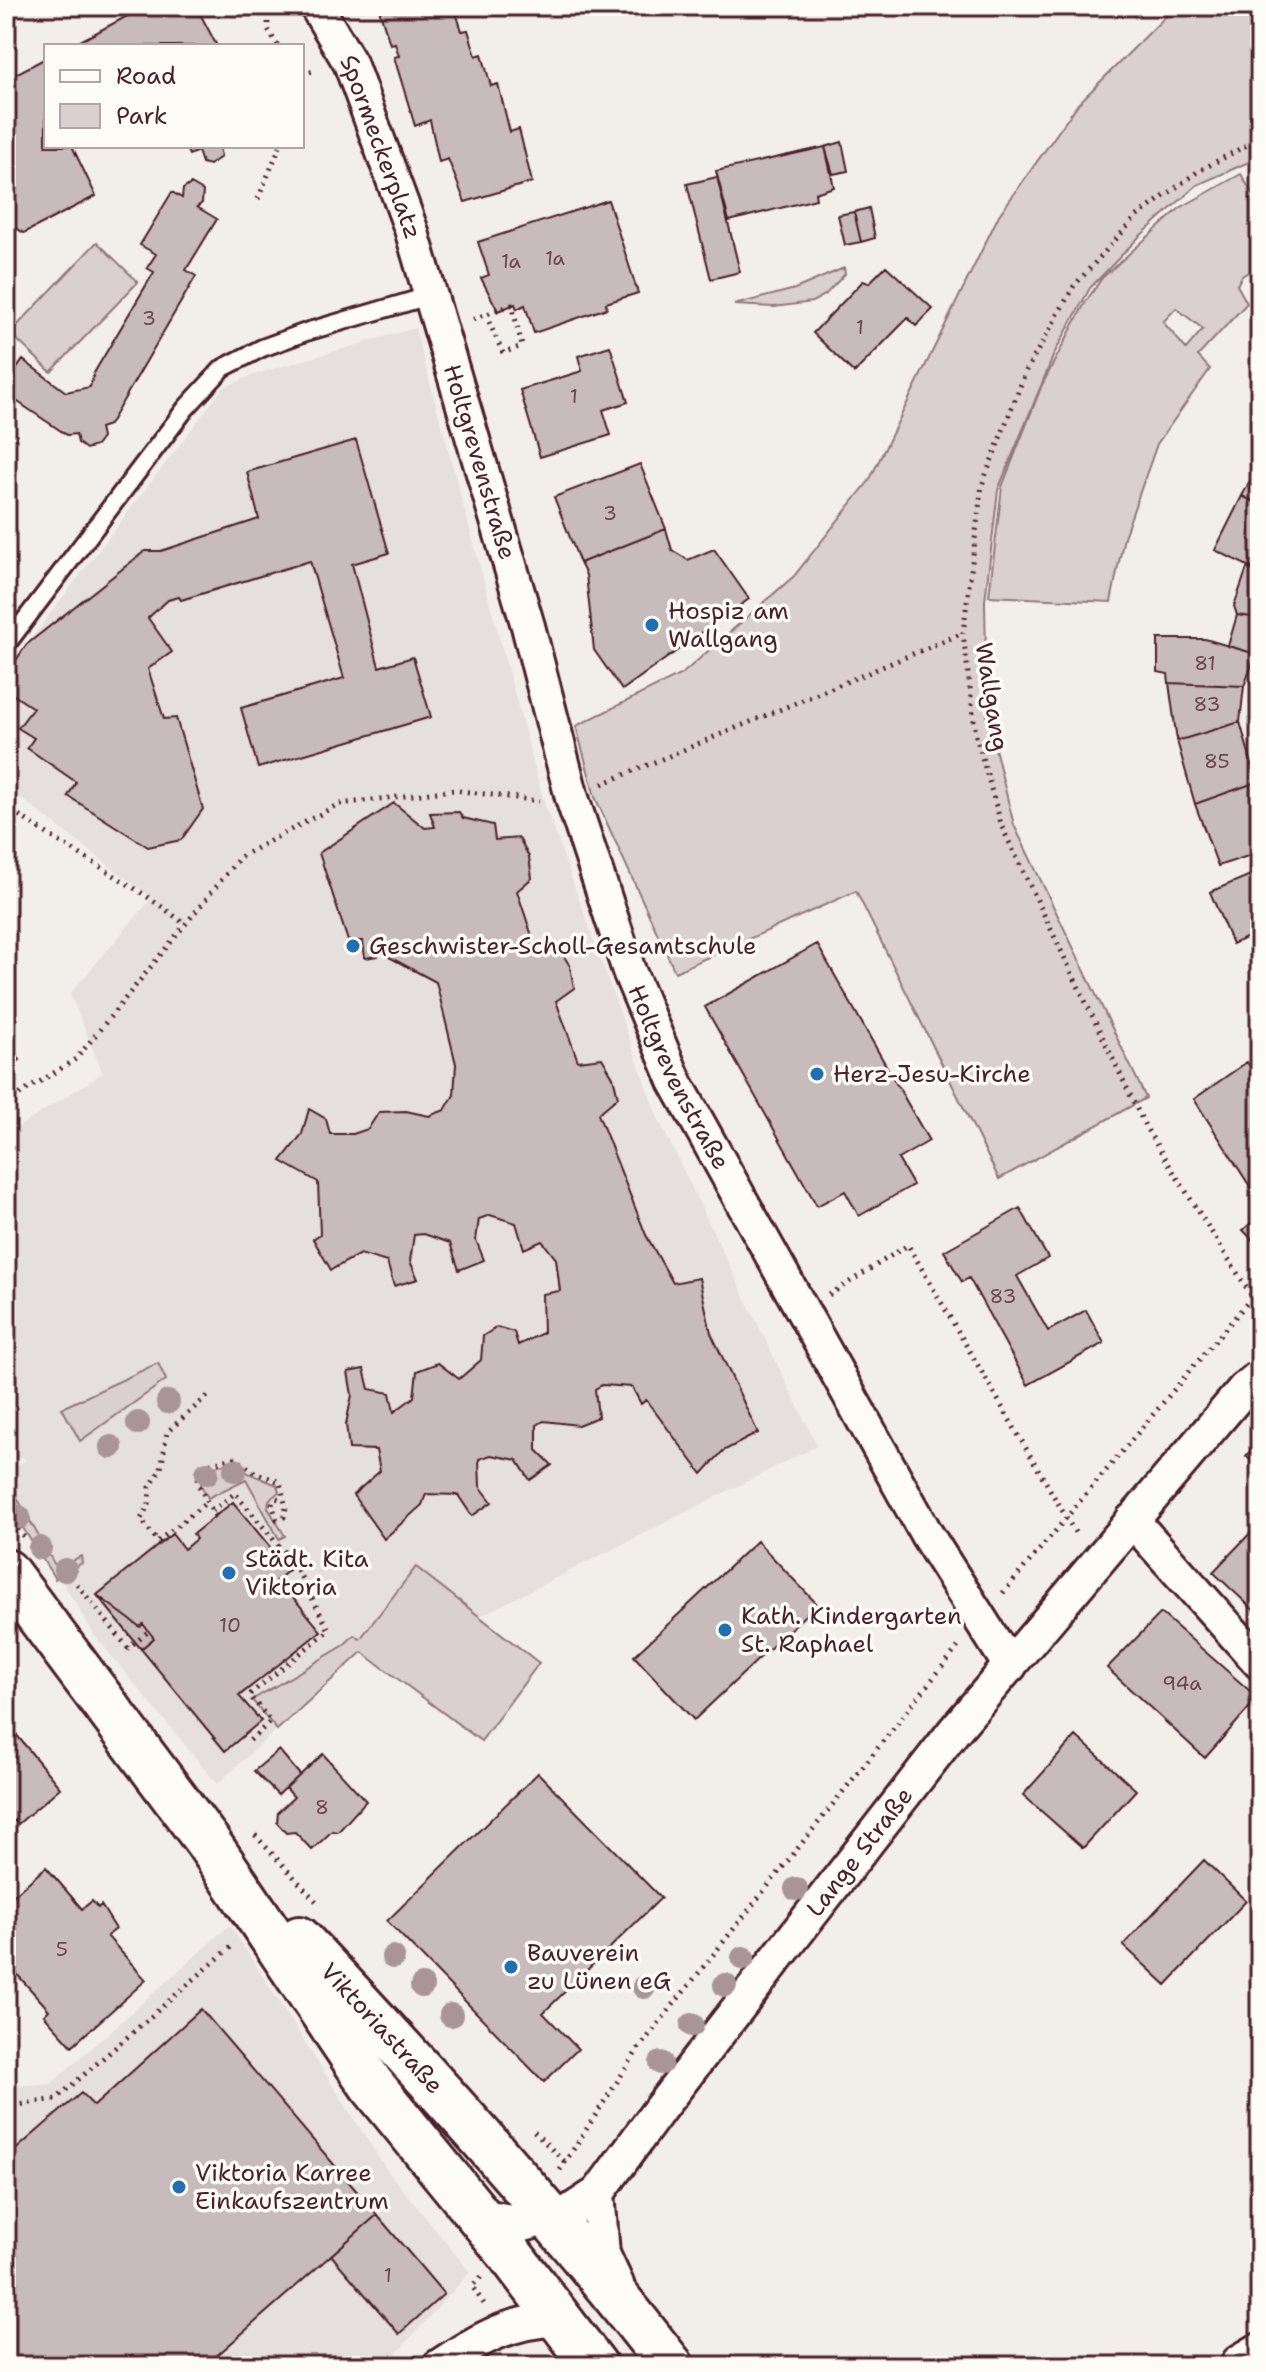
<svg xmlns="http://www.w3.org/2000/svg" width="1266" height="2372" font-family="'Shantell Sans',sans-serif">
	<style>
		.built { fill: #e5dfdd }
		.green { fill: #d9d0cf; stroke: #92787d; stroke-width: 2; fill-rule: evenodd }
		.building { fill: #c8bbbb; stroke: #4a1f2b; stroke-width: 2 }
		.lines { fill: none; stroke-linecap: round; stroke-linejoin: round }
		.lane-casing { stroke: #4a1f2b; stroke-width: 22 }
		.street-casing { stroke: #4a1f2b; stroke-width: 38 }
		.primary-casing { stroke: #4a1f2b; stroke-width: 50 }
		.path { stroke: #4a1f2b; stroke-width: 5; stroke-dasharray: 2 6; stroke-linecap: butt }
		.lane { stroke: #fdfcf7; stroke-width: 16 }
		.street { stroke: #fdfcf7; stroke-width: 32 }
		.primary { stroke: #fdfcf7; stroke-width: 44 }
		.tree { fill: #a99598 }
		.poi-dot { fill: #1f6fb2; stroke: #fdfcf7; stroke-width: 3 }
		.labels { text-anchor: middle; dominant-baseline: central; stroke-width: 7; stroke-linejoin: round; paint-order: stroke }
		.number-label { font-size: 20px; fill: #6a464f }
		.street-label { font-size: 24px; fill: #4a1f2b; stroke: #fdfcf7 }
		.poi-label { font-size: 24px; fill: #4a1f2b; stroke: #fdfcf7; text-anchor: start }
	</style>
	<rect width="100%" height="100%" fill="#f2efeb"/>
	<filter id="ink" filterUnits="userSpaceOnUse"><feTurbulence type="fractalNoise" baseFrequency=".0125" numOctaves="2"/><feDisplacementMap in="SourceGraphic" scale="16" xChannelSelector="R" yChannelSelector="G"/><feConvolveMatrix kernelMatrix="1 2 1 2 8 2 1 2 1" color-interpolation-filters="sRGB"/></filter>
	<g filter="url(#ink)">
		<path class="built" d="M415,328L544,802L657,1116L817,1446L478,1617L416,1568L362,1652L217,1784L95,1636L60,1578L82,1563L81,1557L58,1569L6,1478V1472L26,1460L22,1456L6,1465V1135L103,1073L70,994L152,898L6,787V672L223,388L253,375Z
			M230,1925L386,2169L470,2272L385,2366H6V2086L51,2084Z"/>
		<path class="green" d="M1176,6H1260V157L1197,185L1139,237L1090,288L1055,352L998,490L985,601L987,716L1014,825L1146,1098L999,1179L856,891L675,972L595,797L576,726L682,674L794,576L869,481L999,215L1078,104Z
			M1241,174L1260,207V265L1242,276L1237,285L1247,303L1198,356L1210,369L1157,444L1124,537L1111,602L989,596L1002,487L1042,385L1085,303L1102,278L1180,208ZM1176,308L1203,329L1186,349L1163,322Z
			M97,242L138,282L51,372L10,333Z
			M844,268L845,274L825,295L812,302L774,307L734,305L795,289Z
			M158,1363L166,1380L80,1441L62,1408Z
			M234,1462L248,1473L277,1485L279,1492L269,1500L268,1508L285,1536L279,1539L246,1479L208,1498L201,1485L204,1468Z
			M6,1478L57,1569L81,1556L82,1563L55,1579L6,1501Z
			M416,1567L539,1663L481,1741L362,1652L277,1730L252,1700L343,1646L354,1635L360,1639Z"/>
		<path class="building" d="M146,6H196L217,46H71Z
			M378,6H454L462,31L468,30L476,56L482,54L491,86L498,84L510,132L519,129L532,182L465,202L448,159L439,162L430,120L415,126L394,57L399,56L395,43L390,44Z
			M46,58V146H72L96,196L24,233L6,222V79Z
			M842,142L848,171L833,174L825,147Z
			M185,146H219L221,157L209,165L202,163L198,151L189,155Z
			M825,147L834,187L815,193L816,199L729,221L716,171Z
			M717,177L740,272L711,279L687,184Z
			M191,184L203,191L202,203L197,207L217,219L186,270L196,276L109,425L100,428L102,438L96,446L86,449L78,443L76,434L67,435L6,394V384L23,360L66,392L90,387L94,373L154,272L147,268L156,254L140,245L172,192L182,198L183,189Z
			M608,200L638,293L606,303L607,308L534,333L525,305L517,309L515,304L498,311L481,278L489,275L478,242Z
			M869,208L875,238L861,242L854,212Z
			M854,212L861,242L845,245L838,215Z
			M886,266L933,309L916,326L908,318L854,373L813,333L863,281L869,283Z
			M610,346L628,402L603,410L611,435L540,457L520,390L582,371L578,356Z
			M356,440L389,553L352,564L379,667L413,657L431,717L258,768L241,708L344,678L310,561L181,600L179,597L168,600L148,618L172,652L148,669L164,719L176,718L203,809L181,840L148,847L68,796L76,782L27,748L34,738L18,728L33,708L6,690V676L26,645L145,551H161L259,519L247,472Z
			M640,464L666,529L580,563L554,497Z
			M1258,466L1260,467V505L1242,496Z
			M1242,496L1260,505V572L1215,550Z
			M666,529L672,550L688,560L714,549L749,599L622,690L594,650L586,575L580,563Z
			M1247,568L1260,574V618L1237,615L1234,606Z
			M1237,615L1260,618L1256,654L1228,646Z
			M1158,639H1205L1256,654L1244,686L1169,683L1168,674L1158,672Z
			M1169,683L1244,686L1240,722L1177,741Z
			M1240,722L1257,782L1195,804L1177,741Z
			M1257,782L1260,852L1218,866L1195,804Z
			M394,803L425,828L435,827L430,813L459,812L463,818L493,825L495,840L519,838L529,857L532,878L517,891L537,951L560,950L570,966L574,988L556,1001L578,1061L602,1058L613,1077L618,1097L598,1114L646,1235L673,1283L699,1278L711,1333L758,1433L723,1451L702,1474L646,1400L641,1404L632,1387L602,1385L595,1389L598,1417L578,1425L544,1421L537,1425V1450L552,1465L530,1480L517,1460L491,1455L479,1459L480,1486L492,1502L472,1516L458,1495L426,1494L422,1505L384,1539L353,1495L380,1471L376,1450L349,1449L346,1424L352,1395L348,1372L364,1369L369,1389L390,1393L394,1412L414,1397L417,1371L438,1363L459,1379L481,1360L483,1336L497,1327L514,1332L518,1345L543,1333L542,1294L560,1291L556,1259L542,1241L524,1249L516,1223L490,1215L479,1219L476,1240L484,1260L459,1270L450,1243L424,1234L414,1235L410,1261L418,1279L394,1286L387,1262L360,1254L331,1270L313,1239L320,1234L318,1182L281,1161L302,1134L309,1109L326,1119L330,1134H353L368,1129L379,1112L406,1111L429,1116L445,1110L454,1095L456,1064L436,982L378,951V956L365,958L363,941H348L319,853Z
			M1260,871V932L1232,944L1210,892Z
			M817,944L929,1141L898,1159L913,1185L859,1216L845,1191L817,1206L705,1007Z
			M6,1038L20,1060L6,1069Z
			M1247,1062L1260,1082V1202L1194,1099Z
			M1020,1208L1048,1258L1017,1276L1048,1331L1086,1310L1104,1343L1028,1385L969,1278L962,1282L944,1251Z
			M1260,1215V1248L1243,1230Z
			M1260,1440V1469L1246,1456Z
			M233,1502L289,1570L276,1581L285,1593L288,1591L321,1631L239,1696L261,1721L225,1751L141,1649L154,1638L143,1624L140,1627L97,1595L172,1534L184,1549L196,1539L193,1534Z
			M1258,1525L1260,1527V1616L1213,1572Z
			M757,1541L817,1604L694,1720L634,1656Z
			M97,1595L140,1627L143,1624L154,1638L141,1649Z
			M1161,1613L1258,1698L1205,1758L1107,1668Z
			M6,1722L60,1788L18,1824L15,1820L6,1827Z
			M1076,1736L1136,1790L1083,1848L1023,1795Z
			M279,1750L300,1775L278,1795L254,1771Z
			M323,1754L366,1801L338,1832L332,1831L312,1850L295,1832L286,1833L277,1823L278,1812L294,1797L286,1788Z
			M538,1773L661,1898L543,2013L578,2049L544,2082L387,1921Z
			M1204,1860L1246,1901L1166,1985L1123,1945Z
			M46,1867L82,1909L92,1901L98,1908L101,1905L116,1929L107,1936L146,1980L72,2046L44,2015L49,2010L6,1962V1902Z
			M201,2009L377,2215L205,2366H6V2158L81,2093L94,2106Z
			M377,2215L444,2294L399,2334L331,2255Z"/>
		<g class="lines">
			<g class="lane-casing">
				<path id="lane" d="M6,645L186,408L223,368L262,348L306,332L432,295"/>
			</g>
			<g class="street-casing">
				<g id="street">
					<path id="s1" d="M316,6L350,63L411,229L528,626L572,798L629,971L675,1081L927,1535L1010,1666"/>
					<path d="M1132,1520L1260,1663"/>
					<path d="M598,2193L603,2254L617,2284"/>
					<path id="s2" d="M478,2215L527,2224L569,2212L598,2193L661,2107L954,1731L1244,1389L1260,1376"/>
					<path d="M439,2366C477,2340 513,2319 560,2320"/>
				</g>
			</g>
			<g class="primary-casing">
				<g id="primary">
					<path d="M6,1572L207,1841L371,2084L506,2249L595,2366"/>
					<path id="s3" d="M299,1939C428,2076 556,2217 671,2366"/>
					<path d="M1243,2366L1260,2356"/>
				</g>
			</g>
			<path class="path" d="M268,6V30L278,46
				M302,74L317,70
				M1260,138L1197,172L1136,217L1074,286L1026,371L982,485L963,633L976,736L1002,827L1146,1128L1260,1309
				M258,199L280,146
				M473,319L512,305L522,346L503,353L489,322
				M602,784L963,633
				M6,806C64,848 129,880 186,925
				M6,1103L76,1059L240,857L339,804L454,790L539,801
				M829,1295L908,1245L1077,1536
				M6,1508L24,1537
				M212,1511L235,1493L294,1564L329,1630L249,1695L271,1721L246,1744
				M215,1516L198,1484L197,1472L207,1464L235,1458L256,1473L280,1482L286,1508L284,1517L277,1519L272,1504L276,1498L282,1500
				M158,1541L207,1502
				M160,1544L141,1519L149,1504L150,1487L161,1469L167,1432L211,1393
				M77,1584L128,1648L149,1631
				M1003,1593L1252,1297
				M255,1835L316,1901
				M6,2107L56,2099L231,1947
				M534,2132L565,2162
				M560,2170L639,2048L958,1647
				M481,2277L472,2286L484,2304"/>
			<use href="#lane" class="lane"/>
			<use href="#street" class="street"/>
			<use href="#primary" class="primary"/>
		</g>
		<g class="tree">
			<circle cx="168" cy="1402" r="12"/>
			<circle cx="138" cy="1423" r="12"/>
			<circle cx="111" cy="1447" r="12"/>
			<circle cx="235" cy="1470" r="12"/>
			<circle cx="207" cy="1473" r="12"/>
			<circle cx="19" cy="1517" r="12"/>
			<circle cx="40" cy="1548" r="12"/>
			<circle cx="65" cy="1570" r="12"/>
			<circle cx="796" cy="1889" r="12"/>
			<circle cx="393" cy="1957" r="12"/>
			<circle cx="743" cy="1958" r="12"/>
			<circle cx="725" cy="1985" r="12"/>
			<circle cx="422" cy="1986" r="12"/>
			<circle cx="644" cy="1987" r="12"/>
			<circle cx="451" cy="2015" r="12"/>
			<circle cx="692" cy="2025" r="12"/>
			<circle cx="661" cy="2063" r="12"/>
		</g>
	</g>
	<g class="poi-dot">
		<circle cx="652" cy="625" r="8"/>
		<circle cx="353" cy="946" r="8"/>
		<circle cx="817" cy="1074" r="8"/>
		<circle cx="229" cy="1573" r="8"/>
		<circle cx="725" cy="1630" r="8"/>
		<circle cx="511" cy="1967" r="8"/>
		<circle cx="179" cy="2187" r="8"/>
	</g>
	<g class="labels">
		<g class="number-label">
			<text x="555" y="258">1a</text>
			<text x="511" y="261">1a</text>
			<text x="149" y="318">3</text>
			<text x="860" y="327">1</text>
			<text x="574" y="396">1</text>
			<text x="610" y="513">3</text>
			<text x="1205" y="663">81</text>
			<text x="1207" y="704">83</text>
			<text x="1217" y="761">85</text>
			<text x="1003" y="1296">83</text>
			<text x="230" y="1625">10</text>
			<text x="1182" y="1683">94a</text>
			<text x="322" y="1807">8</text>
			<text x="62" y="1949">5</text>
			<text x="388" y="2275">1</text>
		</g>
		<g class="street-label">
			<text stroke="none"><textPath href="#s1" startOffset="156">Spormeckerplatz</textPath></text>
			<text stroke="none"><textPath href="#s1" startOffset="486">Holtgrevenstraße</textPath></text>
			<text transform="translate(992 697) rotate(81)">Wallgang</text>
			<text stroke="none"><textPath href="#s1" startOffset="1134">Holtgrevenstraße</textPath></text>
			<text stroke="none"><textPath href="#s2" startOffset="558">Lange Straße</textPath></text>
			<text stroke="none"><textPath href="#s3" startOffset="122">Viktoriastraße</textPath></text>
		</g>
		<g class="poi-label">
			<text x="668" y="611">Hospiz am<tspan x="668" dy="28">Wallgang</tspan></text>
			<text x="369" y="946">Geschwister-Scholl-Gesamtschule</text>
			<text x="833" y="1074">Herz-Jesu-Kirche</text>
			<text x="245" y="1559">Städt. Kita<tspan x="245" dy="28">Viktoria</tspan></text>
			<text x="741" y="1616">Kath. Kindergarten<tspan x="741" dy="28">St. Raphael</tspan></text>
			<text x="527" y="1953">Bauverein<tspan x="527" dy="28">zu Lünen eG</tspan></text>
			<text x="195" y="2173">Viktoria Karree<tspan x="195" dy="28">Einkaufszentrum</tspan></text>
		</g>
	</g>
	<rect width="1266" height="2372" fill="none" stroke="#fdfcf7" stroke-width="32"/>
	<rect x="16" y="16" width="1234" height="2340" fill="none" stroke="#4a1f2b" stroke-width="3" filter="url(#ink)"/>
	<rect x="44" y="44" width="260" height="104" fill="#fdfcf7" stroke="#b5a4a5" stroke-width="2"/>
	<rect x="60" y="70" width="40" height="12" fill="#fdfcf7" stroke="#b5a4a5" stroke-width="2"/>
	<text x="116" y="84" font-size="24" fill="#4a1f2b">Road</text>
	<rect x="60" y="104" width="40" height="24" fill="#d9d0cf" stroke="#b5a4a5" stroke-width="2"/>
	<text x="116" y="124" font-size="24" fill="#4a1f2b">Park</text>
</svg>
